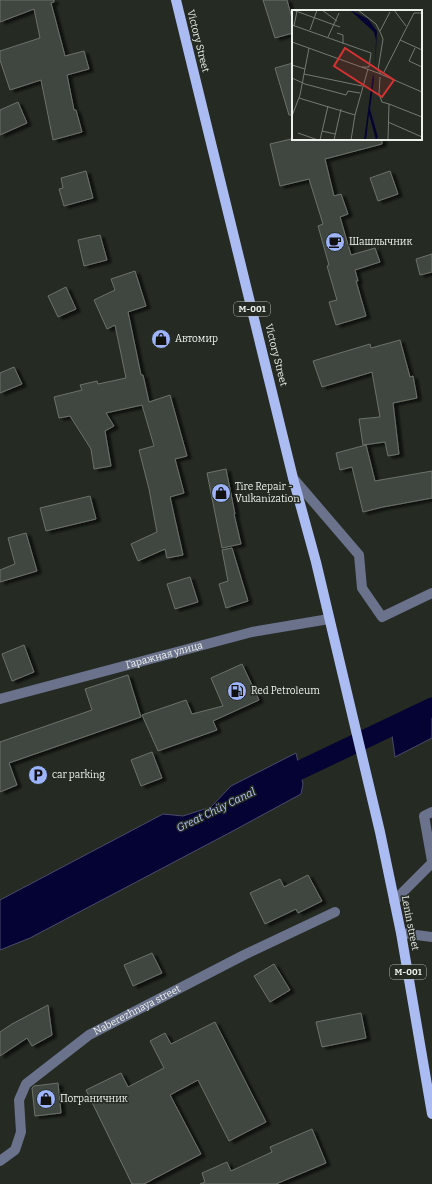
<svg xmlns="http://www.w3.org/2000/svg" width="432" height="1184" font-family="Bitter,serif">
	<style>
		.water { fill: #040334; stroke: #4a4a6b }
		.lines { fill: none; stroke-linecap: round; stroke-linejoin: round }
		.canal { stroke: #040334; stroke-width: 19 }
		.building { fill: #40463f; stroke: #6c726a; filter: url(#shadow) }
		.minor { stroke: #6a728c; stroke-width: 10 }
		.major { stroke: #abbcf2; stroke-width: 10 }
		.labels { text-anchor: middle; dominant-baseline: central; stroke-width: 3; stroke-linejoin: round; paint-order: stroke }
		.shield { fill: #252b23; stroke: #b1b6b0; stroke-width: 1 }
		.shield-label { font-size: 9px; font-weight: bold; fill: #edf1ec }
		.street-label { font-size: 10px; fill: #edf1ec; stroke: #252b23 }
		.poi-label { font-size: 10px; fill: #edf1ec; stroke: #252b23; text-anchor: start }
		.water-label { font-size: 11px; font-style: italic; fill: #b2c3f6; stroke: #252b23 }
		.inset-road { fill: none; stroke: #757a73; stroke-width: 1 }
		.view { fill: #d73232; fill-opacity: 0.15; stroke: #d73232; stroke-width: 2 }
		.inset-edge { fill: none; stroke: #edf1ec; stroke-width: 2 }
	</style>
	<defs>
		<filter id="shadow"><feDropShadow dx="4.5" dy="2.5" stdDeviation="1" flood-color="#0009"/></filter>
	</defs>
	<rect width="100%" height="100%" fill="#252b23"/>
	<path class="water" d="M432,700V738L395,757L390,721Z
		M296,753L303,784L301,794L231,832L30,938L0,950V900L163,814L183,816L211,807L231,786Z"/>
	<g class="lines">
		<path class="canal" d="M277,781L432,707"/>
	</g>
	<path class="building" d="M0,0H54V2L51,3L65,56L84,51L89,69L67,75L74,110H76L82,132L53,140L41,80L10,90L0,60V51L40,38L34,9L0,22Z
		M263,0H287L293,22V33L275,38Z
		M293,63V115H289L275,68Z
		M18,102L27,123L0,135V110Z
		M291,139H382V144L325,159L334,196L341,194L348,214L340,217L351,255L375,248L380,262L355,270L358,281H356L366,316L336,325L329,302L337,300L327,266L329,265L318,226L323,224L309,179L280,186L270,144Z
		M86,171L93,198L64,206L59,189L63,188L61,178Z
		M390,171L398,194L378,201L370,178Z
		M100,235L107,260L84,266L78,240Z
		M432,254V272L420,275L416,259Z
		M135,271L146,306L128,312L141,375H143L149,402L170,395L187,456L175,459L184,493L170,497L183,555L167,558L165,549L138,561L131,544L157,532L149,489L139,450L154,446L142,405L106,413L114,426L105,431L111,466L94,469L91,449L70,416L59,418L54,397L82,390L80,385L97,381L98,384L126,378L115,325L107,329L94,300L115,290L111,279Z
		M66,287L76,309L58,317L48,296Z
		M400,340L410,377L413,376L417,398L393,403L399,454L388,456L385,442L363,445L359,419L380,417L372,372L322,387L313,361L370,344L371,348Z
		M14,367L22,384L0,393V373Z
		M366,445L375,481L432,471V498L383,507L363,512L352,467L340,470L336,453Z
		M226,469L235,514H234L241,544L222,548L207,473Z
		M90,496L96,519L46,531L40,508Z
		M26,533L37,571L0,582V570L15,564L8,538Z
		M232,548L248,601L226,608L219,584L228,581L222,550Z
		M190,577L198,602L175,609L167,584Z
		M24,645L34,672L12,681L2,654Z
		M242,664L259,700L213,721L217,730L158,751L142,715L186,700L192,714L223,706L211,678Z
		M128,675L141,717L9,763L17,785L0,792V742L92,710L85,689Z
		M152,752L162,778L141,786L131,760Z
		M308,875L322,901L298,913L296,909L265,924L250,893L280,879L284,887Z
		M152,953L162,973L133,986L124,965Z
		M274,964L290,990L270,1002L254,976Z
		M48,1005L52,1035L32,1046L27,1038L0,1056V1032L12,1024Z
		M361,1013L366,1038L322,1047L316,1022Z
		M215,1022L266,1122L229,1141L198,1080L170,1095L201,1154L144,1184H132L86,1090L121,1073L128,1087L164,1068L150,1041L165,1033L171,1044Z
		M58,1083L61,1113L35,1116L32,1088L34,1086Z
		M312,1129L326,1163L276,1184H200L205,1182L202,1173L227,1162L231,1171L272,1152L270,1147Z"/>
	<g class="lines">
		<g class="minor">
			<path d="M293,478L359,555L362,588L382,617L432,593"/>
			<path id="s1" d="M0,699L252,632L329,619"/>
			<path d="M432,812L424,816L432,861"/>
			<path d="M394,901L432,863"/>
			<path d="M401,933L432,937"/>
			<path id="s2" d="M0,1161L15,1150L21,1132L19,1100L26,1084L89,1035L244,955L335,912"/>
		</g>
		<path class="major" d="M176,0L293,478L316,562L380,832L401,933L432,1114"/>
	</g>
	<defs>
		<g id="cafe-disc" transform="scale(1)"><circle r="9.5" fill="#9db4fd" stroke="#252b23"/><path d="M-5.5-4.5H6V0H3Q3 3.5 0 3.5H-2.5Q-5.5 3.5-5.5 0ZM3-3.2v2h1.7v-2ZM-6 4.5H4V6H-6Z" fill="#111"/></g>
		<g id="shop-disc" transform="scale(1)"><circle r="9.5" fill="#9db4fd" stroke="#252b23"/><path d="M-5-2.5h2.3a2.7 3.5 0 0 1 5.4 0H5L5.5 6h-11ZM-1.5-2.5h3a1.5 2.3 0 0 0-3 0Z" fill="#111"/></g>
		<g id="fuel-disc" transform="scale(1)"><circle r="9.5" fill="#9db4fd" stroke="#252b23"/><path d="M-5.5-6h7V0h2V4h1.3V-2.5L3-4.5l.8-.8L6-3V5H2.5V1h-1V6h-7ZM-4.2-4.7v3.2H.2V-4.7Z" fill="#111"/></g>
		<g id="parking-disc" transform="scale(1)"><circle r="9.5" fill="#9db4fd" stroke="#252b23"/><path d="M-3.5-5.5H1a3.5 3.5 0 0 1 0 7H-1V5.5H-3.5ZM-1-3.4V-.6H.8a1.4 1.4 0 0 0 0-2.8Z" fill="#111"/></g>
	</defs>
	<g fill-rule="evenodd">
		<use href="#cafe-disc" x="335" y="242"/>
		<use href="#shop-disc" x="161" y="339"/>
		<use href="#shop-disc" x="221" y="493"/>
		<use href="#fuel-disc" x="237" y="691"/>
		<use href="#parking-disc" x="38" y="775"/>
		<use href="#shop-disc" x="46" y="1099"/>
	</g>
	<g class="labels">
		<g class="shield">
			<rect x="234" y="302" width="36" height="14" rx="3"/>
			<rect x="390" y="965" width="36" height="14" rx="3"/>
		</g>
		<g class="shield-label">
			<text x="252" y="309">М-001</text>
			<text x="408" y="972">М-001</text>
		</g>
		<g class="street-label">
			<text transform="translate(198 41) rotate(76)">Victory Street</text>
			<text transform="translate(276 355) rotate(76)">Victory Street</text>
			<text stroke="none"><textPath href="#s1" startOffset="170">Гаражная улица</textPath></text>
			<text transform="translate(410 923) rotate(79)">Lenin street</text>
			<text stroke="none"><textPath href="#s2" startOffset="221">Naberezhnaya street</textPath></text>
		</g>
		<g class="poi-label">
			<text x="349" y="242">Шашлычник</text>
			<text x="175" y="339">Автомир</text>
			<text x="235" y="487">Tire Repair -<tspan x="235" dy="12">Vulkanization</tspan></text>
			<text x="251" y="691">Red Petroleum</text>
			<text x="52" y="775">car parking</text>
			<text x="60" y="1099">Пограничник</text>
		</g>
		<g class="water-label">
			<text transform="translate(216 810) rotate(-26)">Great Chüy Canal</text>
		</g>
	</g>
	<g transform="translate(292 10)">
		<rect width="130" height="130" fill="#252b23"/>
		<path d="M58,0L76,9L85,21L83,60L84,30L82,22ZM81,64L82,69L78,99L86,127L84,130L77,104L74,130H72Z" fill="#040334"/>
		<path class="inset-road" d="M1,0L48,17M30,0L45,11M66,0L84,14L89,24L91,29L86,60L89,64M102,0L114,16M0,15L79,43L77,57H70M2,16L5,1M18,20L25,0M88,21L98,2M45,23L51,25V34M36,27L47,3M108,30L130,40M0,32L86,63L130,82M123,38L117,51L130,57M0,55L13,59M12,64L70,76M91,64L122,3H130M88,67L87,84L90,92L97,94L96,130M0,68L13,74L54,85L56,81L68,83M7,88L63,105L76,59M97,94L130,107M0,106L8,85L17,38M96,112L130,127M30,121L43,124M6,123L26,130M28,130L36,96M42,130L49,99M59,130L63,105"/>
		<path class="view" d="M53,38L102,70L90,87L42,56Z"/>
		<rect width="130" height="130" class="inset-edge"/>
	</g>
</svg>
